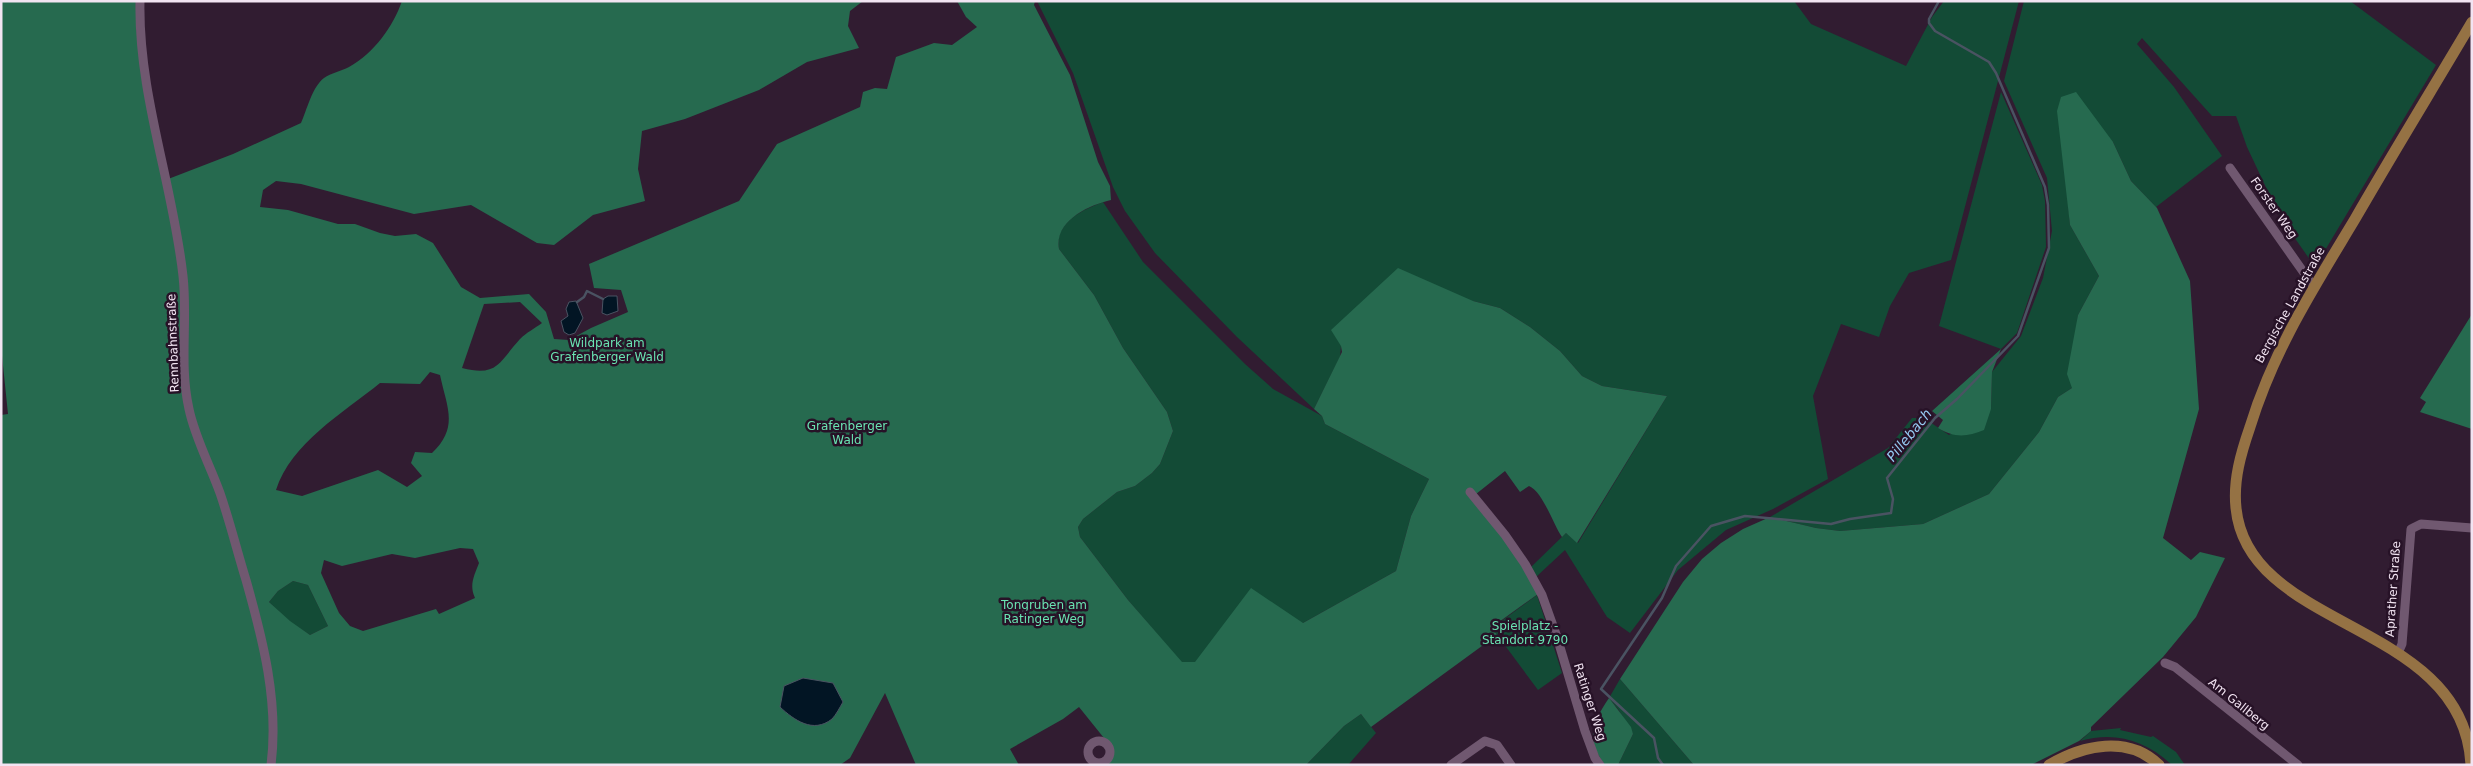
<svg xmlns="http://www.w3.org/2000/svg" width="2473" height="766" font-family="'DejaVu Sans',sans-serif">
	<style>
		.green { fill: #134b36 }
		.forest { fill: #266a4f; fill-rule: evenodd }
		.water { fill: #021524; stroke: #4a5362 }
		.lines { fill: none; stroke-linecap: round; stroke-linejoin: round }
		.stream { stroke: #4a5362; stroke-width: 2.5 }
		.minor { stroke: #705870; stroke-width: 9 }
		.major { stroke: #957244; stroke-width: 11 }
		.labels { text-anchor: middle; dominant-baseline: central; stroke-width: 5; stroke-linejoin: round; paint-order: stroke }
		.street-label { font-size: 12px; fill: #f2e4f2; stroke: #271227 }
		.park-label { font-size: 12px; fill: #6ae4b2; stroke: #271227 }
		.water-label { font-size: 14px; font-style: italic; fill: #95caf2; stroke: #271227 }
	</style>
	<rect width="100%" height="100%" fill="#311c31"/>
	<path class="green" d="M1037,1H1794L1811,24L1906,66L1932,17L1944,1H2019L1951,260L1909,273L1890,306L1879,337L1841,324L1813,396L1828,479L1773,509L1726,530L1678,570L1630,633L1607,617L1565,550L1536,577L1531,567L1566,533L1578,543L1667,396L1602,386L1582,376L1560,351L1530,327L1500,308L1473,301L1341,346L1340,357L1314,409L1237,337L1155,253L1125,211L1113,187L1073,73Z
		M2024,1H2350L2436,65L2315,267L2280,217L2247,147L2236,116H2212L2142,38L2137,44L2174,87L2222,156L2156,207L2131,181L2113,142L2067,190L2070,225L2099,276L2078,315L2072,388L2058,397L2039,432L1989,494L1923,524L1840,531L1816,528L1770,517L1888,448L1912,418H1924L1949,435L1991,409L1992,372L2021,336L2043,278L2052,231L2047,178L2004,81Z
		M2001,92L2042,185L2045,201L2046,247L2017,333L2001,349L1939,326Z
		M1103,202L1143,262L1245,364L1273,389L1322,416L1325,424L1429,479L1411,516L1396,571L1303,623L1252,756L1174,668L1185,662H1181L1128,600L1080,537L1078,527L1083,519L1117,492L1135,486L1152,473L1160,464L1173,431L1167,412L1123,348L1094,295L1059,249C1054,223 1082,210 1103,202Z
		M293,581L308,585L328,626L310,635L290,622L269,602L278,591Z
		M1537,595L1562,673L1538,690L1492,628Z
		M1620,679L1694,765H1618L1633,734L1618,709L1609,698Z
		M1361,714L1376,733L1348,765H1306L1344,726Z
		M2121,728L2120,730L2151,737L2153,736L2176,752L2185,765H2172C2145,740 2115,731 2080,741L2091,731Z"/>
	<path class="forest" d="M1,1H136C135,62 151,122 163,181L233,154L301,123C307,110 312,87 324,78C331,73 341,71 349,67C374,53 393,27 402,1H863L850,11L848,26L859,48L807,62L759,90L685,119L642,131L638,169L645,201L593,215L554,245L537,243L471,205L414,214L301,184L276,181L263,190L260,207L288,210L338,224H355L380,233L395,236L416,234L433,243L461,287L480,298L529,294L546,312L554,339L569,340L591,328L628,312L621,290L594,288L589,264L739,201L777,144L860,107L863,92L875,88L887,89L896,57L934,43L952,45L977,27L966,17L957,1H1035L1034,5L1070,75L1098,162L1110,186L1111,200C1089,205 1054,221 1059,249L1094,295L1123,348L1167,412L1173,431L1160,464L1152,473L1135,486L1117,492L1083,519L1078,527L1080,537L1128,600L1182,662H1195L1251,588L1303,623L1396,571L1411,516L1429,479L1325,424L1322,416L1314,409L1342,352L1341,346L1331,330L1398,268L1473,301L1500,308L1530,327L1560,351L1582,376L1602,386L1667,396L1577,543L1566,533L1562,537C1553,524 1543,492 1529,486L1520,492L1505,471L1471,498L1504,536L1538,594L1492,627L1497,635L1371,727L1361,714L1344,726L1306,765H1107L1112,748L1079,707L1063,719L1010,749L1019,765H916L885,693L850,758L840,765H1V415L8,414L1,346ZM520,302L542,323C535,328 526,333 520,339C499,362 498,377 462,368L484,304ZM430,372L440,375C447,408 459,427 432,453L415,452L411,463L422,476L407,487L378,470L302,496L276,490C291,443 343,413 380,383L420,384ZM460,548L473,549L479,563C474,576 469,585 475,598L439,614L436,609L363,631L350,626L339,613L321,573L324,560L342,566L392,554L415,558ZM293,581L308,585L328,626L310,635L290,621L269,602L278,591Z
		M2076,92L2113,142L2131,181L2157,208L2190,281L2199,409L2163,538L2191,560L2200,552L2225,558L2196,617L2163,657L2091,727V731L2079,741L2031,765H1694L1620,679L1683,582L1702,559L1721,543L1743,529L1770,517L1816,528L1840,531L1923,524L1989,494L2039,432L2058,397L2072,388L2067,374L2078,315L2099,276L2070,225L2057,111L2061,97Z
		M2472,314V429L2420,412L2426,402L2420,398Z
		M2001,349L1992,372L1991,409L1984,430C1967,437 1954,438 1938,428L1943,420L1932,411Z
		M1609,698L1631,727L1633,734L1618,765H1605C1585,739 1593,722 1609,698Z"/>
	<path class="water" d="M608,296H617L618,311L607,315L602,313L603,299Z
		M576,301L583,318L575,333L569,335L564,332L561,321L568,316L566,309L569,302Z
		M803,678L833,683L843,702C840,707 836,715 832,719C813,734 794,720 780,707L784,686Z"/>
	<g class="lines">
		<path class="stream" d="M577,302L584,297L587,291L603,299
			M1663,765L1658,758L1654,738L1601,689L1662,598L1676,566L1711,526L1745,516L1831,524L1850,519L1891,513L1893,499L1887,478L1935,418L1957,399L2018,336L2049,248L2048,205L2045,187L1996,73L1989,62L1935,31L1929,23V19L1939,1"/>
		<path class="minor" d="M140,1C138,94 173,184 183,276C188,320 179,365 189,409C195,438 210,465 220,493C230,522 237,551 246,580C263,640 279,702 271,765
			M2230,168L2314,287
			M1470,492L1505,535L1525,564L1542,595L1557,637L1585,731L1595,758L1600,765
			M2398,653L2402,644L2411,529L2421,524L2472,528
			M2165,663L2175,667L2298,765
			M1088 752a11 11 0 1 1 22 0a11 11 0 1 1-22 0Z
			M1451,765L1485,741L1497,745L1511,765"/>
		<path class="major" d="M2049,765C2083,745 2128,735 2159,765
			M2471,765C2464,620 2248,632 2236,508C2233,480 2241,453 2250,427C2274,349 2313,289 2355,219C2393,153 2433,88 2472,22"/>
	</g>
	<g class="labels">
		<g class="street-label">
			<text transform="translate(2274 208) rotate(55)">Forster Weg</text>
			<text transform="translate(2290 305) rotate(-61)">Bergische Landstraße</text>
			<text transform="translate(173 343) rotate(-92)">Rennbahnstraße</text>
			<text transform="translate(2393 589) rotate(-86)">Aprather Straße</text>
			<text transform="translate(1590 702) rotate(72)">Ratinger Weg</text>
			<text transform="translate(2239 704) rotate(39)">Am Gallberg</text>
		</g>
		<g class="park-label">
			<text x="607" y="343">Wildpark am<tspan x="607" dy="14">Grafenberger Wald</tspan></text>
			<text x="847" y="426">Grafenberger<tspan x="847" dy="14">Wald</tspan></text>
			<text x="1044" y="605">Tongruben am<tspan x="1044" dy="14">Ratinger Weg</tspan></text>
			<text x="1525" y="626">Spielplatz -<tspan x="1525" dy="14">Standort 9790</tspan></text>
		</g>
		<g class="water-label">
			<text transform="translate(1909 435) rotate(-51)">Pillebach</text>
		</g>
	</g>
	<rect width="2473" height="766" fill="none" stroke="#f2e4f2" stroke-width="5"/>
</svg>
